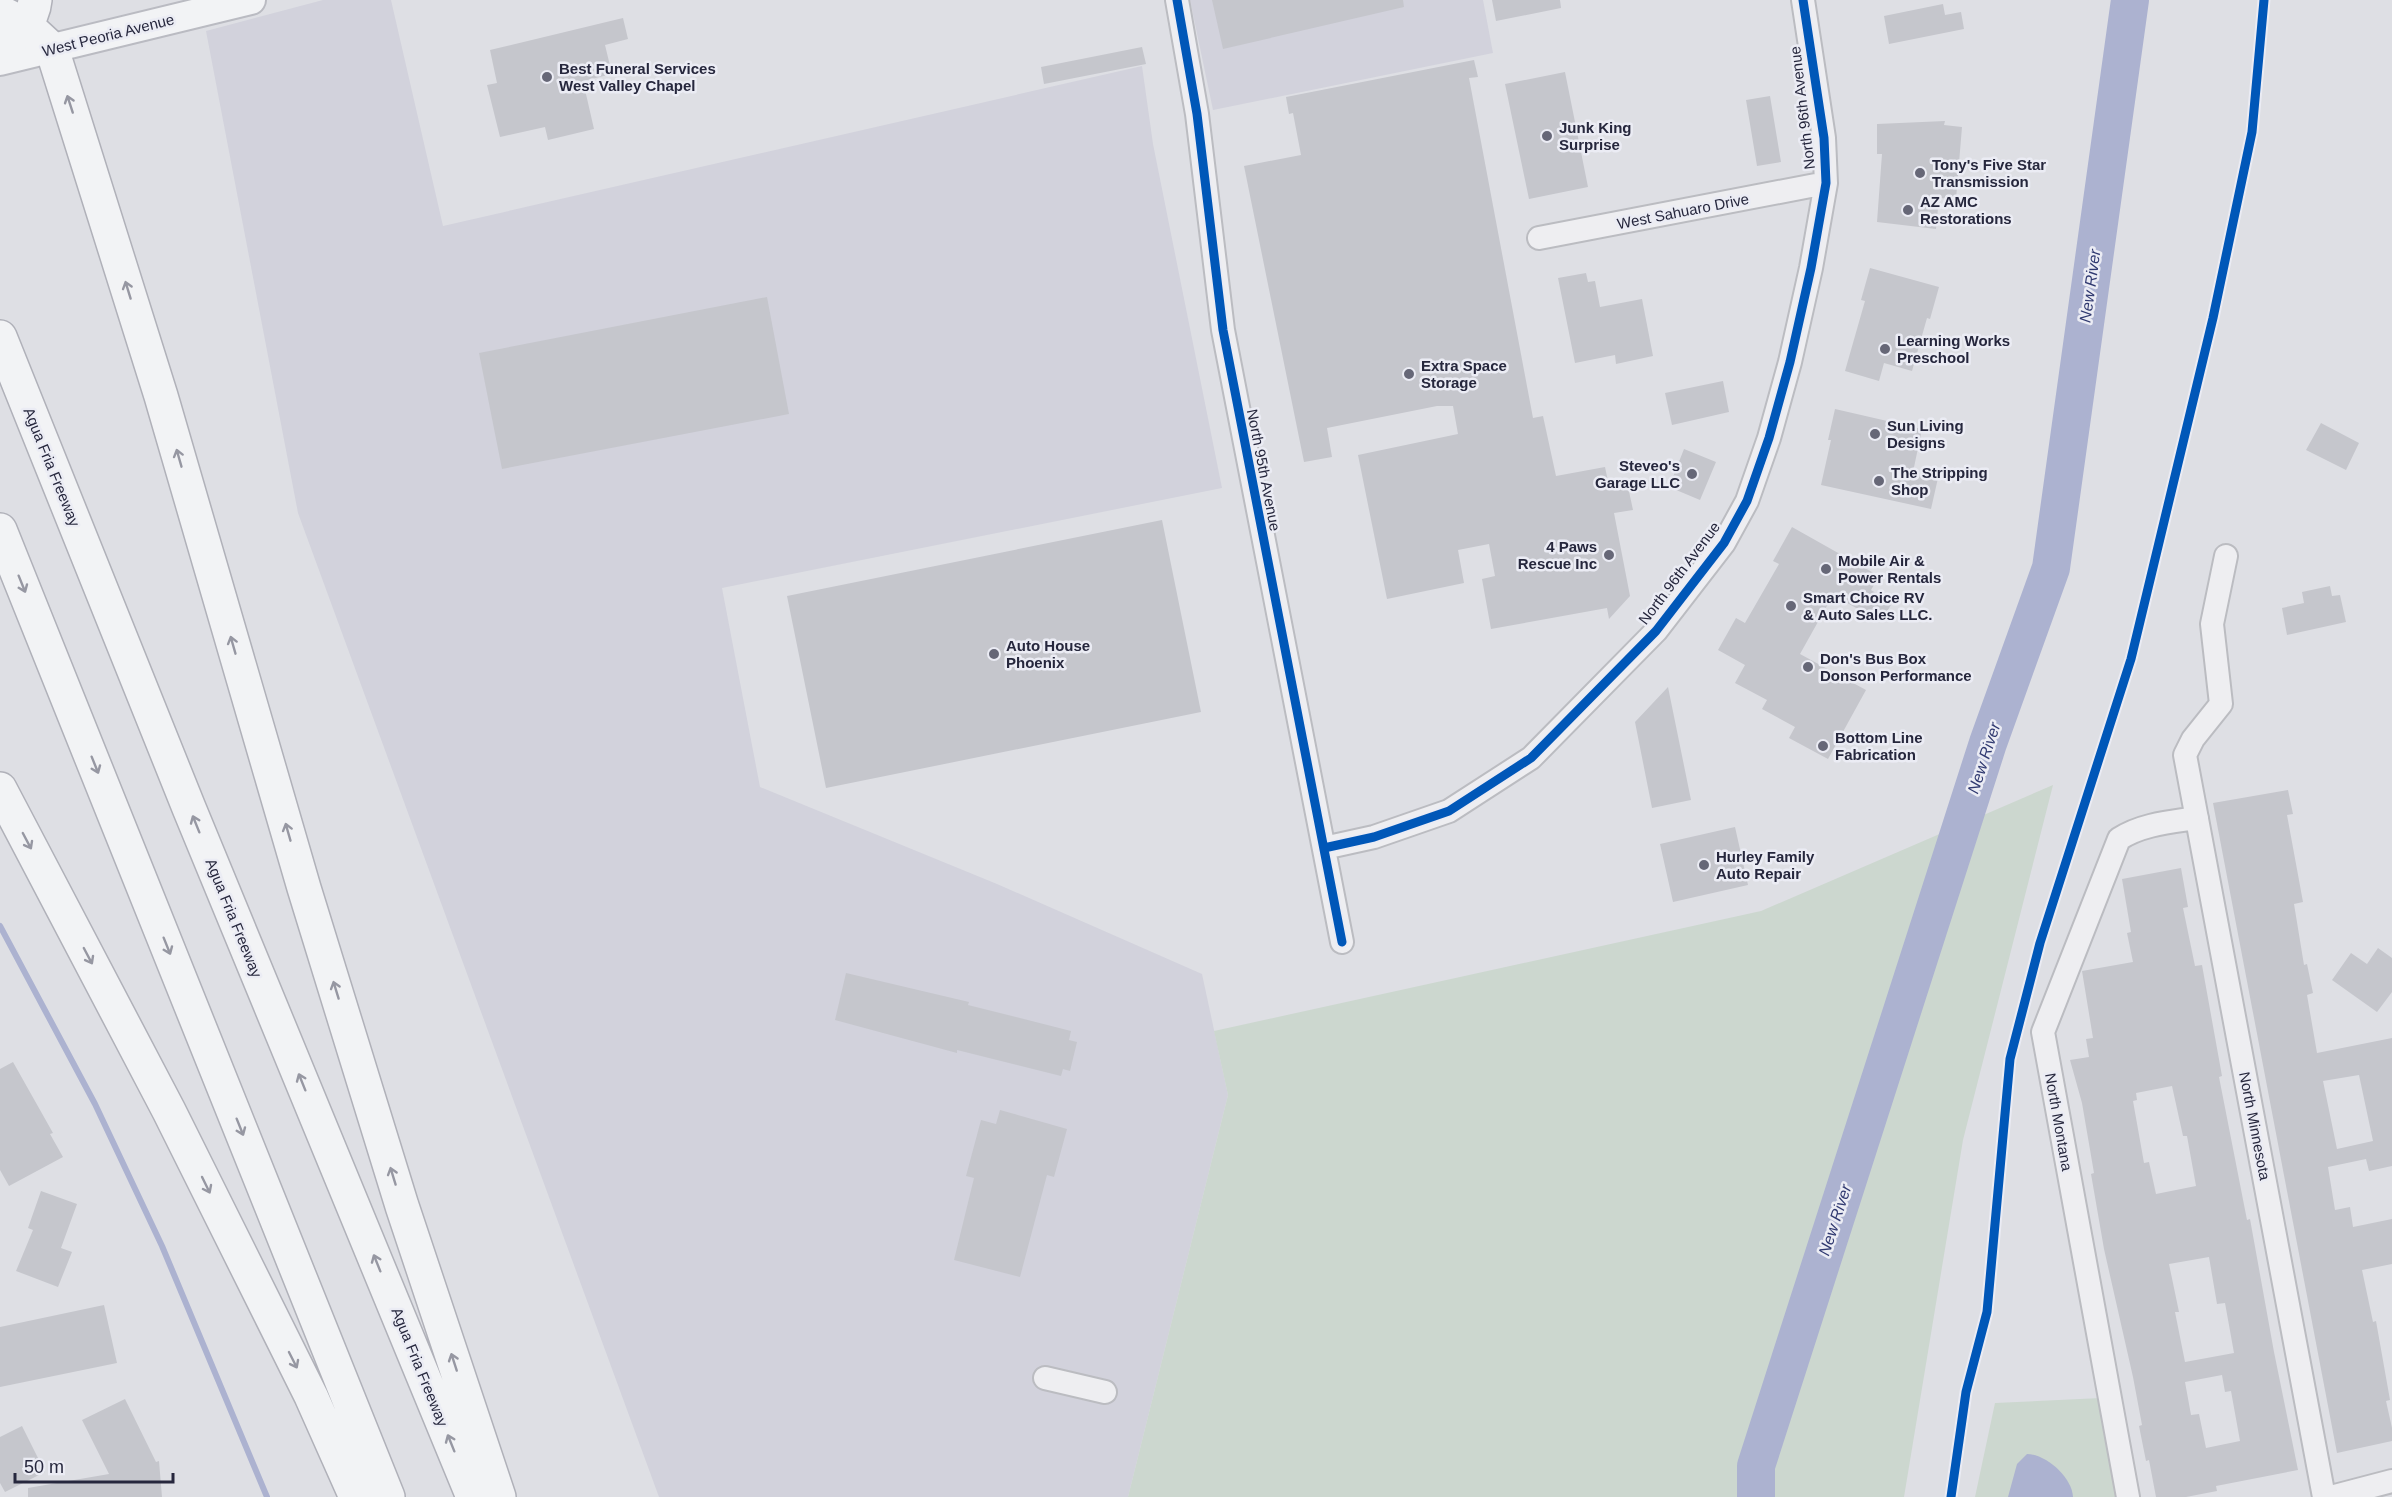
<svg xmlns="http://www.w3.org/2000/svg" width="2392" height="1497" font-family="Helvetica,sans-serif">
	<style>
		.built { fill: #d2d2dc }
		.green { fill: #ccd7cf }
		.water { fill: #acb2d0 }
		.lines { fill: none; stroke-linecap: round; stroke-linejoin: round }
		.stream { stroke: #acb2d0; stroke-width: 6 }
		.river { stroke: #acb2d0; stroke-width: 38 }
		.building { fill: #c5c6cc; fill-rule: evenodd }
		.minor-casing { stroke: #bbbcc1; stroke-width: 26 }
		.major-casing { stroke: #babbc2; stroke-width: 32 }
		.highway-casing { stroke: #b0b1b9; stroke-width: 36 }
		.minor { stroke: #eeeef1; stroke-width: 22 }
		.major { stroke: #f2f3f5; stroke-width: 28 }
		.highway { stroke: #f2f3f5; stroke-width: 33 }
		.cycleway-casing { stroke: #ebecf4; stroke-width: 13 }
		.cycleway { stroke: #0057b8; stroke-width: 9 }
		.oneway { stroke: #9697a2 }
		.poi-dot { fill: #666777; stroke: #ebecf4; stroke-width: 2 }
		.labels { text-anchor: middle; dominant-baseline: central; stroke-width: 5; stroke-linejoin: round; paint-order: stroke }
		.street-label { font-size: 15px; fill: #26273d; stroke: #ebecf4 }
		.poi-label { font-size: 15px; font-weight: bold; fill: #26273d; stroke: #ebecf4; text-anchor: start }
		.water-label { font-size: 16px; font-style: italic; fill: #303970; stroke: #ebecf4 }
	</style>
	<rect width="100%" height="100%" fill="#dedfe4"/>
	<path class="built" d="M323,0H391L443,226L1142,66L1153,144L1222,488L722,588L760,787L997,884L1202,974L1228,1095L1128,1497H659L298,513L206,31Z
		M1190,0H1483L1493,53L1213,110Z"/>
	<path class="green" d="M2053,785L1963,1140L1904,1497H1128L1228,1095L1214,1031L1761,911Z
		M2101,1398L2117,1497H1975L1995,1403Z"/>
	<path class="water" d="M2027,1454C2046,1454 2072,1477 2073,1497H2008L2017,1464Z"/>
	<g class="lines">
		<path class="stream" d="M0,926L95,1104L162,1246L267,1497"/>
		<path class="river" d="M1756,1497V1466L1988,743L2051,568L2130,0"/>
	</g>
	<path class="building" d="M1212,0H1403L1404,7L1223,49Z
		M1492,0H1560L1561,8L1496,21Z
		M1943,4L1945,15L1961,12L1964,29L1889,44L1884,16Z
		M623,18L628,39L605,45L612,74L583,81L594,129L548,140L545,127L500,137L487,85L497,83L490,50Z
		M1142,47L1146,64L1044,84L1041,67Z
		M1474,60L1478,77L1469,78L1533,418L1543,416L1556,476L1605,467L1609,486L1627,482L1633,510L1614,513L1630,596L1609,619L1607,608L1491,629L1482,579L1495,576L1489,544L1458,550L1464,583L1387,599L1358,455L1458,434L1453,406H1437L1327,428L1332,457L1304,462L1244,166L1301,155L1293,113L1289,114L1286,97Z
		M1565,72L1588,187L1529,199L1505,84Z
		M1770,96L1781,162L1757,166L1746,100Z
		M1945,121L1944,125L1962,127L1956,199L1939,198L1936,229L1877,222L1882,154H1877V124Z
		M1870,268L1939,287L1930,319L1927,318L1912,371L1884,363L1879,381L1845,371L1865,301L1861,300Z
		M1586,273L1588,282L1595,281L1600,307L1642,299L1653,356L1616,364L1615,355L1575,363L1558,278Z
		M767,297L789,414L502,469L479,353Z
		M1723,381L1729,412L1672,425L1665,393Z
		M1835,409L1922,429L1913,472L1938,478L1931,509L1821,485L1831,440H1828Z
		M2321,423L2359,443L2346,470L2306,450Z
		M1684,449L1716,462L1700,500L1669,487Z
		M1162,520L1201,712L826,788L787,596Z
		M1792,527L1879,576L1871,590L1892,603L1881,622L1833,595L1800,654L1866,690L1828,759L1789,738L1795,727L1762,709L1767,700L1735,683L1745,665L1718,650L1736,618L1745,623L1779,564L1773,561Z
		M2330,586L2332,596L2340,595L2346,622L2287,635L2282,608L2304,603L2302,592Z
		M1668,687L1691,800L1652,808L1635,722Z
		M2288,790L2293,814L2287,815L2303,902L2294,904L2304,965L2307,964L2313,993L2307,995L2317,1053L2392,1038V1166L2369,1171L2366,1159L2328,1167L2335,1210L2350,1207L2353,1227L2392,1219V1264L2362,1270L2373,1322L2376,1321L2390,1400L2386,1401L2392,1428V1441L2337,1453L2213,803ZM2359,1075L2373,1141L2337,1149L2323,1081Z
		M1735,827L1748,885L1673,902L1660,844Z
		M2181,868L2188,907L2183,908L2195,966L2202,965L2222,1076L2219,1077L2247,1220L2250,1219L2274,1352L2298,1470L2216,1486L2217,1491L2186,1497H2156L2149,1460L2146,1461L2139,1426L2142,1425L2133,1377L2104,1249L2091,1174L2094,1173L2082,1103L2070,1060L2089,1057L2086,1039L2093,1038L2082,971L2133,962L2127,933L2131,932L2122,879ZM2172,1086L2183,1136H2187L2196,1186L2156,1194L2149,1162L2144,1163L2133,1101L2137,1100L2136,1093ZM2209,1257L2217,1304L2225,1303L2234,1353L2185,1362L2175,1312H2179L2169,1264ZM2222,1375L2225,1392L2231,1391L2240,1441L2206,1448L2199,1414L2191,1415L2185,1382Z
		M2378,948L2392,958V992L2377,1012L2332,980L2351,953L2367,964Z
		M846,973L969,1002L968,1005L1071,1031L1069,1040L1077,1042L1070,1071L1063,1069L1061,1076L957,1050V1053L835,1020Z
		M13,1062L53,1133L50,1134L63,1157L9,1186L0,1170V1069Z
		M1000,1110L1067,1129L1054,1177L1047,1175L1020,1277L954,1260L974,1178L966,1176L981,1120L996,1124Z
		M41,1191L77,1204L61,1248L72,1252L58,1287L16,1271L33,1230L28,1228Z
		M104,1305L117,1363L0,1387V1327Z
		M125,1399L156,1462L159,1461L162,1497H28V1488L109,1474L82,1420Z
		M22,1426L45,1472L5,1492L0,1483V1437Z"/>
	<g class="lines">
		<g class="minor-casing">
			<path id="minor" d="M1177,0L1197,114L1223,330L1342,942
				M1539,238L1826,183
				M2226,556L2212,624L2221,704L2193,739L2185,755L2324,1497
				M1324,848L1374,837L1449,811L1531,758L1656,631L1724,543L1747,501L1769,438L1790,362L1811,268L1826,183L1824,138L1803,0
				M1045,1378L1105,1392
				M2128,1497L2043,1032L2119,839C2142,824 2171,822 2197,818
				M2331,1497L2392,1481"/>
		</g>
		<g class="major-casing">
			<path id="major" d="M0,61L251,0"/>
		</g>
		<g class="highway-casing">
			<path id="highway" d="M0,12L26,25L52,49L161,396L304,888L402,1206L499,1497
				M0,47C17,35 33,22 35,0
				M0,337L189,808L473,1497
				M0,530L388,1497
				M0,789L169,1111L311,1396L356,1497"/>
		</g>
		<use href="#minor" class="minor"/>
		<use href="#major" class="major"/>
		<use href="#highway" class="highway"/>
		<g class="cycleway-casing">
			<path id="cycleway" d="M1177,0L1197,114L1223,330L1342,942
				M1324,848L1374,837L1449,811L1531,758L1656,631L1724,543L1747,501L1769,438L1790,362L1811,268L1826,183L1824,138L1803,0
				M1951,1497L1966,1392L1987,1312L2010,1059L2040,943L2131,659L2213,318L2252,132L2264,0"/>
		</g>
		<use href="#cycleway" class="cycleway"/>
	</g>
	<defs><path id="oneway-shaft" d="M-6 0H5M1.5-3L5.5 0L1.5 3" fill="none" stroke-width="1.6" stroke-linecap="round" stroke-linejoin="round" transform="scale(1.5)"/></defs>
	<g class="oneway">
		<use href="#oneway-shaft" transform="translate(70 104) rotate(-108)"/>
		<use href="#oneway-shaft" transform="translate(128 290) rotate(-107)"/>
		<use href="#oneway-shaft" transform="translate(179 458) rotate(-106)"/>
		<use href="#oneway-shaft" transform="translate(22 584) rotate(68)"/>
		<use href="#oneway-shaft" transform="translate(233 645) rotate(-106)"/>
		<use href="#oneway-shaft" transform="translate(95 765) rotate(68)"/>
		<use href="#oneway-shaft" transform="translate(196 824) rotate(-112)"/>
		<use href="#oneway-shaft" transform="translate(288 832) rotate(-106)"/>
		<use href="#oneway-shaft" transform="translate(27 841) rotate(62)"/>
		<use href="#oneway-shaft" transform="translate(167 946) rotate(68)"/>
		<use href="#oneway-shaft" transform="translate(88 956) rotate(62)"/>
		<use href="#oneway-shaft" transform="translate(336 990) rotate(-107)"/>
		<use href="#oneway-shaft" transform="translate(302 1082) rotate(-112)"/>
		<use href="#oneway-shaft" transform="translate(240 1127) rotate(68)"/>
		<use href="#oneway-shaft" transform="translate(393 1176) rotate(-107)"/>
		<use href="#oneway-shaft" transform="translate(206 1185) rotate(64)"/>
		<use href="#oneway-shaft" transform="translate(377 1263) rotate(-112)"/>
		<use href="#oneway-shaft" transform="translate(293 1360) rotate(63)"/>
		<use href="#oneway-shaft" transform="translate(454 1362) rotate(-108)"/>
		<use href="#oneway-shaft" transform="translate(451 1443) rotate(-112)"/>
	</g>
	<g class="poi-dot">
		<circle cx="547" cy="77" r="6"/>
		<circle cx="1547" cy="136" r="6"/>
		<circle cx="1920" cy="173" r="6"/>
		<circle cx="1908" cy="210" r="6"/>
		<circle cx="1885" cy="349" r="6"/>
		<circle cx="1409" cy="374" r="6"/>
		<circle cx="1875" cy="434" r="6"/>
		<circle cx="1692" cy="474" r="6"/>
		<circle cx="1879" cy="481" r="6"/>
		<circle cx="1609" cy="555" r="6"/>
		<circle cx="1826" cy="569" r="6"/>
		<circle cx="1791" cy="606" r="6"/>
		<circle cx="994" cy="654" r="6"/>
		<circle cx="1808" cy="667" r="6"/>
		<circle cx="1823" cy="746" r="6"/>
		<circle cx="1704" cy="865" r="6"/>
	</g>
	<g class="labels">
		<g class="street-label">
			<text transform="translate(108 35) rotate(-14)">West Peoria Avenue</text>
			<text transform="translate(1802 108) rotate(-97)">North 96th Avenue</text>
			<text transform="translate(1683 211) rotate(-11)">West Sahuaro Drive</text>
			<text transform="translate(52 467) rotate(68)">Agua Fria Freeway</text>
			<text transform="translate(1264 470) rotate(79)">North 95th Avenue</text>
			<text transform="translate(1679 573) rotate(-53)">North 96th Avenue</text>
			<text transform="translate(234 918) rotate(68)">Agua Fria Freeway</text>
			<text transform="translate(2059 1122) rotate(80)">North Montana</text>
			<text transform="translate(2255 1126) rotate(79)">North Minnesota</text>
			<text transform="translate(420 1367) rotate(68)">Agua Fria Freeway</text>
		</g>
		<g class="poi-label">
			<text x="559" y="68">Best Funeral Services<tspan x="559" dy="17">West Valley Chapel</tspan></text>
			<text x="1559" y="127">Junk King<tspan x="1559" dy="17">Surprise</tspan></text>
			<text x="1932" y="164">Tony's Five Star<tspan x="1932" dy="17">Transmission</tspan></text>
			<text x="1920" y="201">AZ AMC<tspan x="1920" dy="17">Restorations</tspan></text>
			<text x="1897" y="340">Learning Works<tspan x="1897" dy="17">Preschool</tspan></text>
			<text x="1421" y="365">Extra Space<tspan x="1421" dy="17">Storage</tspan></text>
			<text x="1887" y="425">Sun Living<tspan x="1887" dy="17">Designs</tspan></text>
			<text x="1680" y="465" text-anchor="end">Steveo's<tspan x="1680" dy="17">Garage LLC</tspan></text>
			<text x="1891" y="472">The Stripping<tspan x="1891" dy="17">Shop</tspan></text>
			<text x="1597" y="546" text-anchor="end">4 Paws<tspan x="1597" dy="17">Rescue Inc</tspan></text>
			<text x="1838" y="560">Mobile Air &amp;<tspan x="1838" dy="17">Power Rentals</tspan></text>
			<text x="1803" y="597">Smart Choice RV<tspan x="1803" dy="17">&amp; Auto Sales LLC.</tspan></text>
			<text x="1006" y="645">Auto House<tspan x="1006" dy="17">Phoenix</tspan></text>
			<text x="1820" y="658">Don's Bus Box<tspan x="1820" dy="17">Donson Performance</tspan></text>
			<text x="1835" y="737">Bottom Line<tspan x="1835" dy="17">Fabrication</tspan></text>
			<text x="1716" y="856">Hurley Family<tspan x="1716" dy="17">Auto Repair</tspan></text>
		</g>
		<g class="water-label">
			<text transform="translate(2090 286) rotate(-82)">New River</text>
			<text transform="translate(1984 758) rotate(-72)">New River</text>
			<text transform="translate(1835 1220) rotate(-72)">New River</text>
		</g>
	</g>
	<path d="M15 1473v9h158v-9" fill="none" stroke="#26273d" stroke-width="3"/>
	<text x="24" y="1473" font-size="18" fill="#26273d" stroke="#ebecf4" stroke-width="4.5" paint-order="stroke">50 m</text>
</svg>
